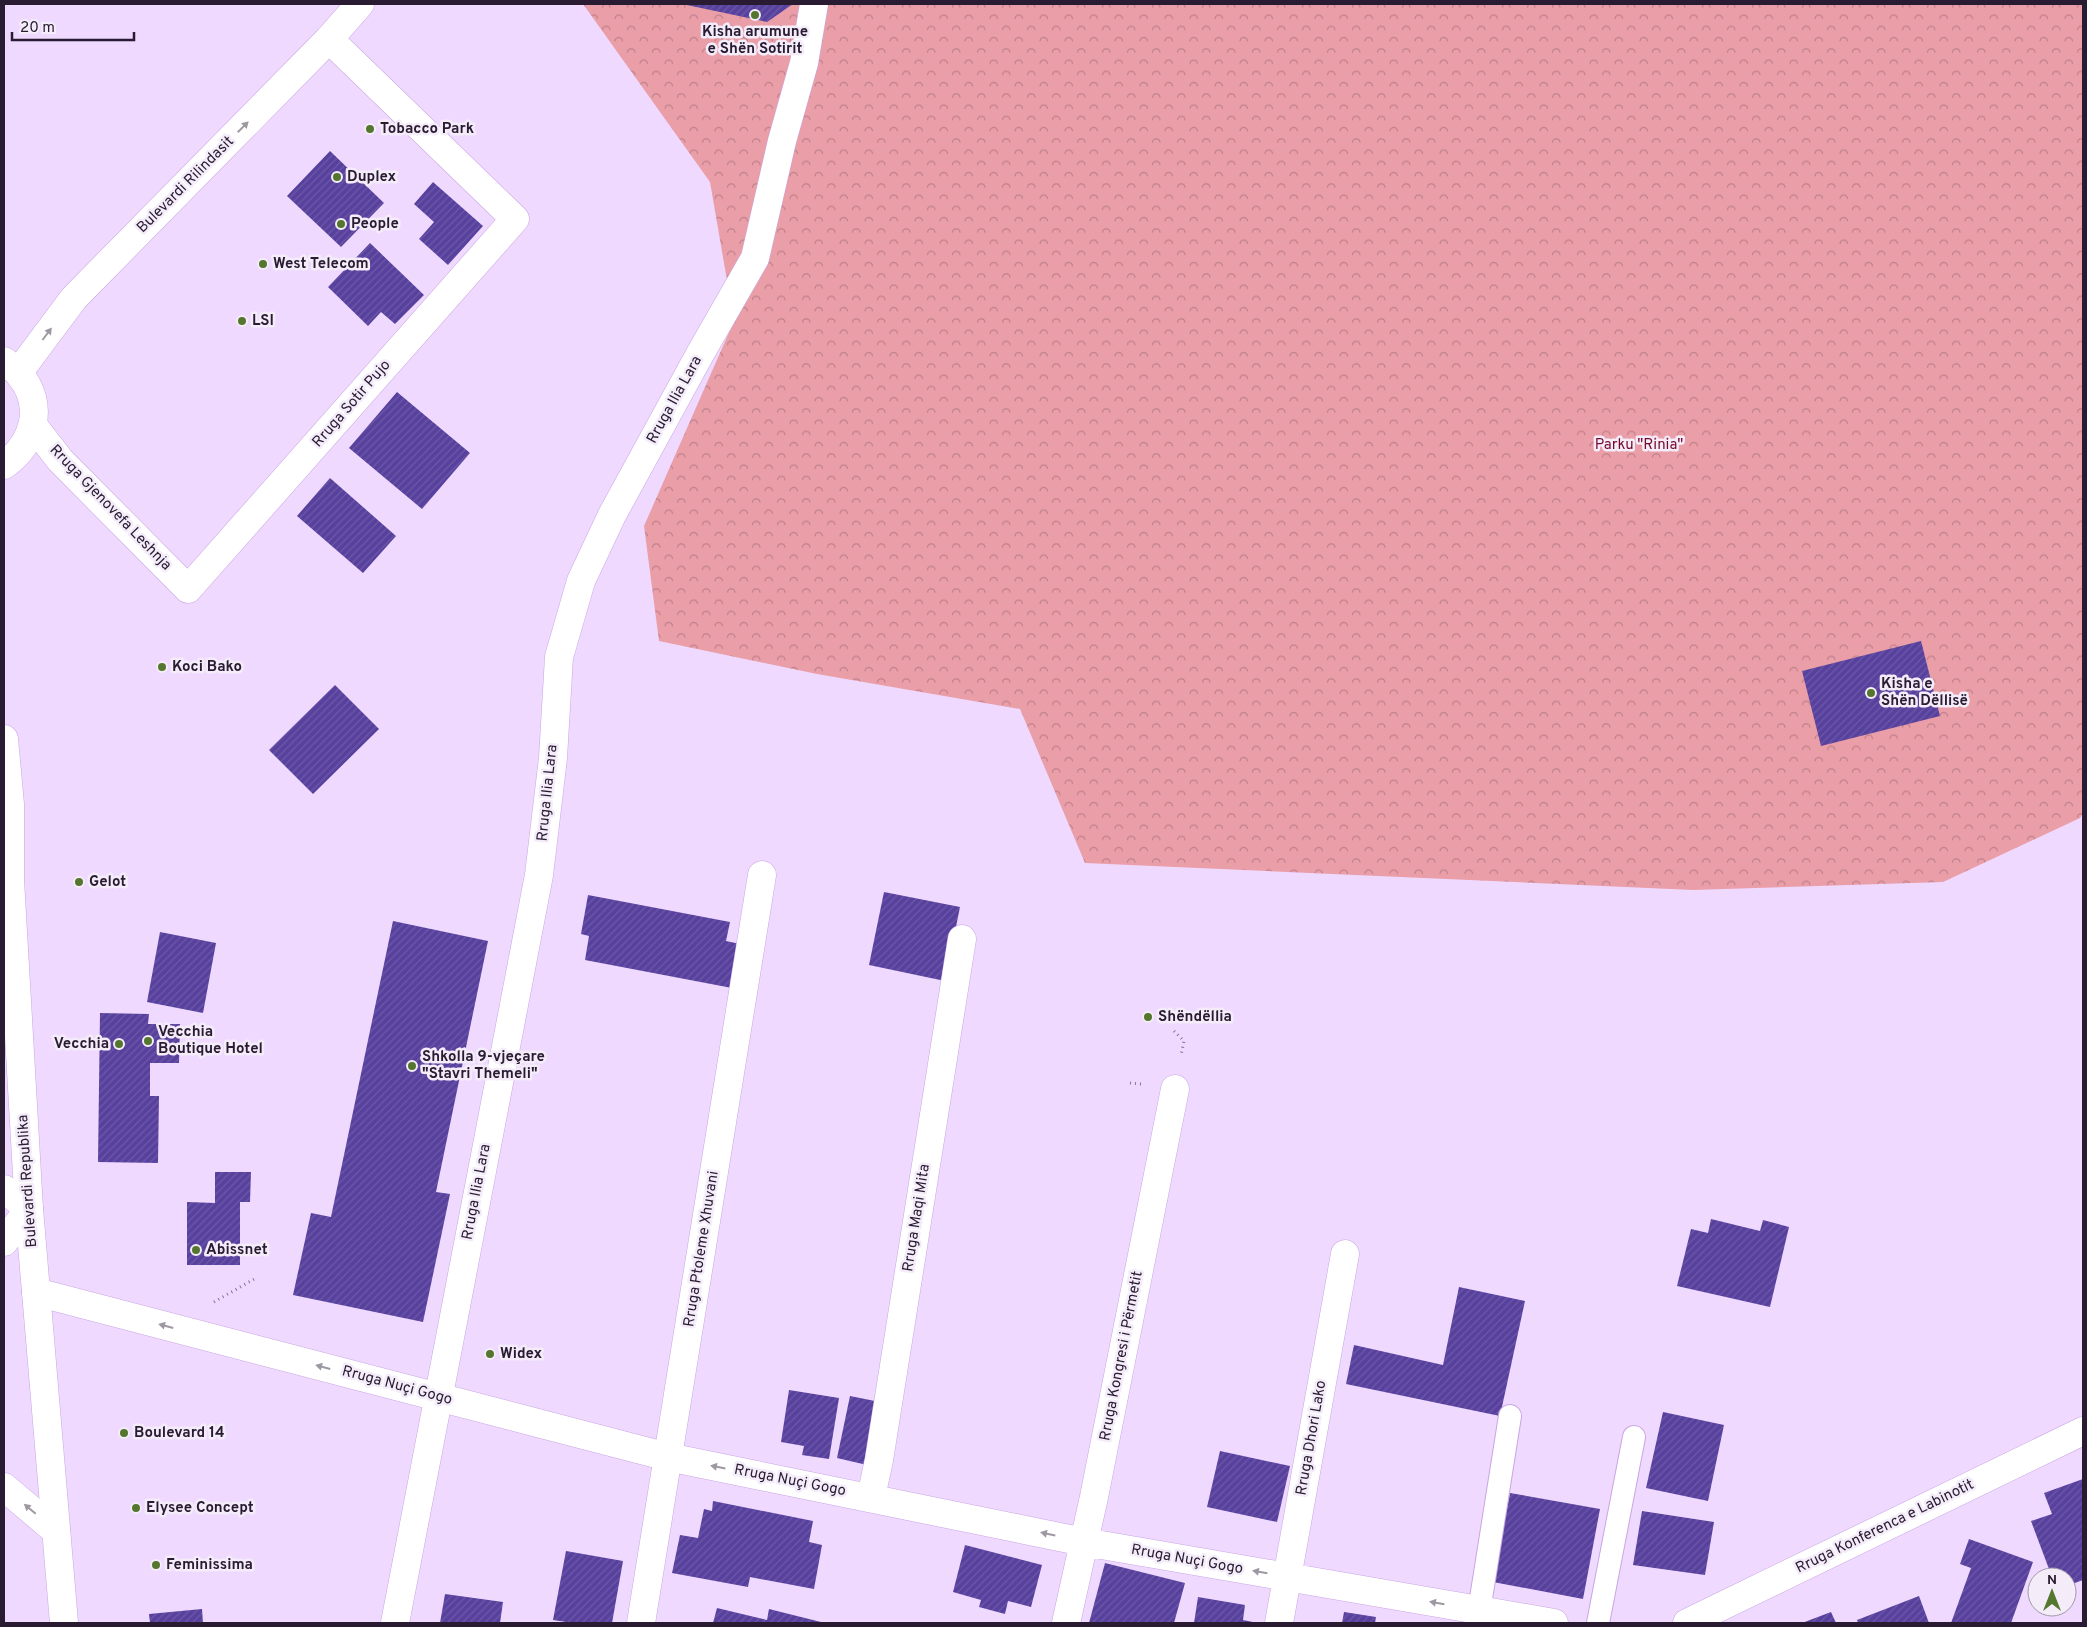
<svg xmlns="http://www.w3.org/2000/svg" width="2087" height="1627" font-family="Overpass,sans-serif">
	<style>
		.forest { fill: url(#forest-crowns) }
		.building { fill: url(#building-hatch) }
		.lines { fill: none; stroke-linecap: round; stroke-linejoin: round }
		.lane-casing { stroke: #c9a6e2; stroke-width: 24 }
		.street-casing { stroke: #c9a6e2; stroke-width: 29 }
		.secondary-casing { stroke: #c9a6e2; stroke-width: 29 }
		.path { stroke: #867593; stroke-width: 3; stroke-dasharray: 1 4; stroke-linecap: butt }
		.lane { stroke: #fff; stroke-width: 22 }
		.street { stroke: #fff; stroke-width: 28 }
		.secondary { stroke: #fff; stroke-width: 28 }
		.oneway { fill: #9e98a3 }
		.poi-dot { fill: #54762e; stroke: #f4edf9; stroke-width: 2 }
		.labels { text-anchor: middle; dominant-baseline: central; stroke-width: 5; stroke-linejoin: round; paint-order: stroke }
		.poi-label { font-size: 15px; font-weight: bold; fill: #281b32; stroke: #f4edf9; text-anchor: start }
		.street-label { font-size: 15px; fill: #281b32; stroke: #f4edf9 }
		.park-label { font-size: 15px; fill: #76082c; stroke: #f4edf9 }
	</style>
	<defs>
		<pattern id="forest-crowns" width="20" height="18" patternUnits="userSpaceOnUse" patternTransform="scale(1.25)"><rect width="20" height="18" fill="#ea9ea8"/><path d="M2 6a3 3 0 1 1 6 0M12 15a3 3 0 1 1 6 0" fill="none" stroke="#be8089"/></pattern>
		<pattern id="building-hatch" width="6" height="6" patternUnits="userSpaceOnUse" patternTransform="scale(1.25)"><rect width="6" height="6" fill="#58419e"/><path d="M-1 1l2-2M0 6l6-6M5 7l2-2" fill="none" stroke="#6c59a5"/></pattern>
	</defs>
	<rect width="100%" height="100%" fill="#efd9ff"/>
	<path class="forest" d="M583,4H2083V813L2080,818L1943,882L1693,890L1085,863L1020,709L817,674L659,641L644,526L734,321L710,182Z"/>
	<path class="building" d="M682,4H793L767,22Z
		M330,151L384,203L341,247L287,196Z
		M433,182L483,226L448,265L419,239L434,222L414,204Z
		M370,243L424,295L395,324L381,312L368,326L328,287Z
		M397,392L470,453L422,509L349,448Z
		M330,478L396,536L363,573L297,516Z
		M1921,641L1940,716L1821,746L1802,671Z
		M335,685L379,729L313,794L269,750Z
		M884,892L960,907L945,981L869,965Z
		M588,895L730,922L726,941L740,944L732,988L585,960L589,936L581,934Z
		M393,921L488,941L436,1192L450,1194L423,1322L293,1295L311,1213L331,1217Z
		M160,932L216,943L203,1013L147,1002Z
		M100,1013L149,1014L148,1024H180L179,1063H150V1096H159L158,1163L98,1162Z
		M215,1172H251L250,1202H240V1265H187V1202L215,1203Z
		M1711,1219L1760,1231L1763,1220L1789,1227L1770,1307L1677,1286L1691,1229L1708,1233Z
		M1459,1287L1525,1301L1500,1416L1346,1384L1354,1345L1443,1365Z
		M789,1390L839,1398L829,1459L802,1455L804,1446L781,1442Z
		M850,1396L880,1402L867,1465L837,1458Z
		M1663,1412L1724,1425L1708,1501L1646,1488Z
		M1220,1451L1290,1466L1277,1522L1207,1507Z
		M2083,1479V1580L2067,1586V1577H2052L2031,1521L2052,1514L2044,1493Z
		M1510,1493L1600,1509L1583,1599L1493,1582Z
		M713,1501L813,1521L809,1542L822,1545L814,1589L750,1577L748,1587L672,1573L680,1535L698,1538L704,1509L712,1511Z
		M1642,1511L1714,1522L1705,1575L1633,1565Z
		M1969,1539L2033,1562L2011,1623H1951L1971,1568L1960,1564Z
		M965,1545L1042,1565L1031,1607L1008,1601L1005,1614L979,1607L981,1600L953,1592Z
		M566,1551L623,1561L612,1623H573L553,1620Z
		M1105,1563L1185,1583L1174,1623H1089Z
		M445,1594L503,1602L500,1623H440Z
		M1919,1596L1929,1623H1858L1857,1620Z
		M1198,1597L1245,1605L1243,1620L1258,1623H1194Z
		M717,1608L767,1620L769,1609L825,1623H713Z
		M202,1609L203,1623H150L149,1614Z
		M1344,1612L1376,1617L1375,1623H1342Z
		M1831,1612L1836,1623H1802Z"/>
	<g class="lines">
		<g class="lane-casing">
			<path id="lane" d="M1479,1611L1510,1416
				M1598,1623L1634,1437"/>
		</g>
		<g class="street-casing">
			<path id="street" d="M33,425L60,460L188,589L515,219L329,39
				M4,1189L29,1209L4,1242
				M36,1292L668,1457L1084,1542L1554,1623
				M4,1487L56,1531
				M871,1497L879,1460L962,939
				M395,1623L539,875L553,758L559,657L581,581L612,515L700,354L755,258L782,141L804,63L814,4
				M641,1623L762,875
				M1066,1623L1094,1497L1175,1089
				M1279,1623L1345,1254
				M1687,1623L2083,1431"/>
		</g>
		<g class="secondary-casing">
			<path id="secondary" d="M4,361C9,365 15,369 19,374C45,404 35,443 4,465
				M18,373L74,298L329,39L360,4
				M4,739L10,804V880L29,1209L64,1623"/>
		</g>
		<path class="path" d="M1174,1031L1184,1041L1181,1055
			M1130,1083L1141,1084
			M214,1302L256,1278"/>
		<use href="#lane" class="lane"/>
		<use href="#street" class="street"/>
		<use href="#secondary" class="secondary"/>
	</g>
	<defs><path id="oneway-solid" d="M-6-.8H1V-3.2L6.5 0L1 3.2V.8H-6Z" transform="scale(1.25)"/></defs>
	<g class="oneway">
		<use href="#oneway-solid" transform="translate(243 127) rotate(-45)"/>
		<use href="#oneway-solid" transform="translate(47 334) rotate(-53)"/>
		<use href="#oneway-solid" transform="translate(166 1326) rotate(-165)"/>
		<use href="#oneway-solid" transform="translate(323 1367) rotate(-165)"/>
		<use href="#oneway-solid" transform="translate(718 1467) rotate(-169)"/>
		<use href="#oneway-solid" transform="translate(30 1509) rotate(-140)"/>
		<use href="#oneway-solid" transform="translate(1048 1534) rotate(-168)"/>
		<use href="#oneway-solid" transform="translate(1260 1572) rotate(-170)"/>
		<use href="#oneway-solid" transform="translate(1437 1603) rotate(-170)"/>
	</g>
	<g class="poi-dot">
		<circle cx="755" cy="15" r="5"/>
		<circle cx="370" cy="129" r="5"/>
		<circle cx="337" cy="177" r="5"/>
		<circle cx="341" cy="224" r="5"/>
		<circle cx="263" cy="264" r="5"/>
		<circle cx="242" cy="321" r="5"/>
		<circle cx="162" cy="667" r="5"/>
		<circle cx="1871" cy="693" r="5"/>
		<circle cx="79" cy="882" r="5"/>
		<circle cx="1148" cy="1017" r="5"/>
		<circle cx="148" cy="1041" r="5"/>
		<circle cx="119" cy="1044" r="5"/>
		<circle cx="412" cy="1066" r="5"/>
		<circle cx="196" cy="1250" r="5"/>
		<circle cx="490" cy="1354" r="5"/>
		<circle cx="124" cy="1433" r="5"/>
		<circle cx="136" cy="1508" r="5"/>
		<circle cx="156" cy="1565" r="5"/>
	</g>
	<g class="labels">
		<g class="poi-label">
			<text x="755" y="32" text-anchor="middle">Kisha arumune<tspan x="755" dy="17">e Shën Sotirit</tspan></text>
			<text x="380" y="129">Tobacco Park</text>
			<text x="347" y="177">Duplex</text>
			<text x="351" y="224">People</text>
			<text x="273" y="264">West Telecom</text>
			<text x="252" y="321">LSI</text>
			<text x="172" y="667">Koci Bako</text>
			<text x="1881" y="684">Kisha e<tspan x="1881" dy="17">Shën Dëllisë</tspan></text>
			<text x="89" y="882">Gelot</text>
			<text x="1158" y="1017">Shëndëllia</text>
			<text x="158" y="1032">Vecchia<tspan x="158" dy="17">Boutique Hotel</tspan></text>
			<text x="109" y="1044" text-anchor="end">Vecchia</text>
			<text x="422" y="1057">Shkolla 9-vjeçare<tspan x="422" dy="17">"Stavri Themeli"</tspan></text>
			<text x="206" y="1250">Abissnet</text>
			<text x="500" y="1354">Widex</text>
			<text x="134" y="1433">Boulevard 14</text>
			<text x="146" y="1508">Elysee Concept</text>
			<text x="166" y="1565">Feminissima</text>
		</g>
		<g class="street-label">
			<text transform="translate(186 185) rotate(-45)">Bulevardi Rilindasit</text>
			<text transform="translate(675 400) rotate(-61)">Rruga Ilia Lara</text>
			<text transform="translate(352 404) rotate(-49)">Rruga Sotir Pujo</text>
			<text transform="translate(110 508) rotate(46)">Rruga Gjenovefa Leshnja</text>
			<text transform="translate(548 793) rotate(-84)">Rruga Ilia Lara</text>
			<text transform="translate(28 1181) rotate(-94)">Bulevardi Republika</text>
			<text transform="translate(477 1192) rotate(-79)">Rruga Ilia Lara</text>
			<text transform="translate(917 1218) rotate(-81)">Rruga Maqi Mita</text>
			<text transform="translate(702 1249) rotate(-81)">Rruga Ptoleme Xhuvani</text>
			<text transform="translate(1122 1356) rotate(-79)">Rruga Kongresi i Përmetit</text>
			<text transform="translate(397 1386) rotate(15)">Rruga Nuçi Gogo</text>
			<text transform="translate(1312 1438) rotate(-80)">Rruga Dhori Lako</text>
			<text transform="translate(790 1481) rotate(11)">Rruga Nuçi Gogo</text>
			<text transform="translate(1885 1527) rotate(-26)">Rruga Konferenca e Labinotit</text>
			<text transform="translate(1187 1560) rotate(10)">Rruga Nuçi Gogo</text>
		</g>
		<g class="park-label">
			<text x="1639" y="445">Parku "Rinia"</text>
		</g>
	</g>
	<rect width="2087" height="1627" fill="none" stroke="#281b32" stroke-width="10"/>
	<g transform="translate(2052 1592)"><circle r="24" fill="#f4edf9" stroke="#a299a9"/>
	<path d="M0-4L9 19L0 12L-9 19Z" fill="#54762e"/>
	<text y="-8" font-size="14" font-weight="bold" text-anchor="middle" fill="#281b32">N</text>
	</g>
	<path d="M12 32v8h122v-8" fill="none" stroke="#281b32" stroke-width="2.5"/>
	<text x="20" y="32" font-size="15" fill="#281b32" stroke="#f4edf9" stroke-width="4" paint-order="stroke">20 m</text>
</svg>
